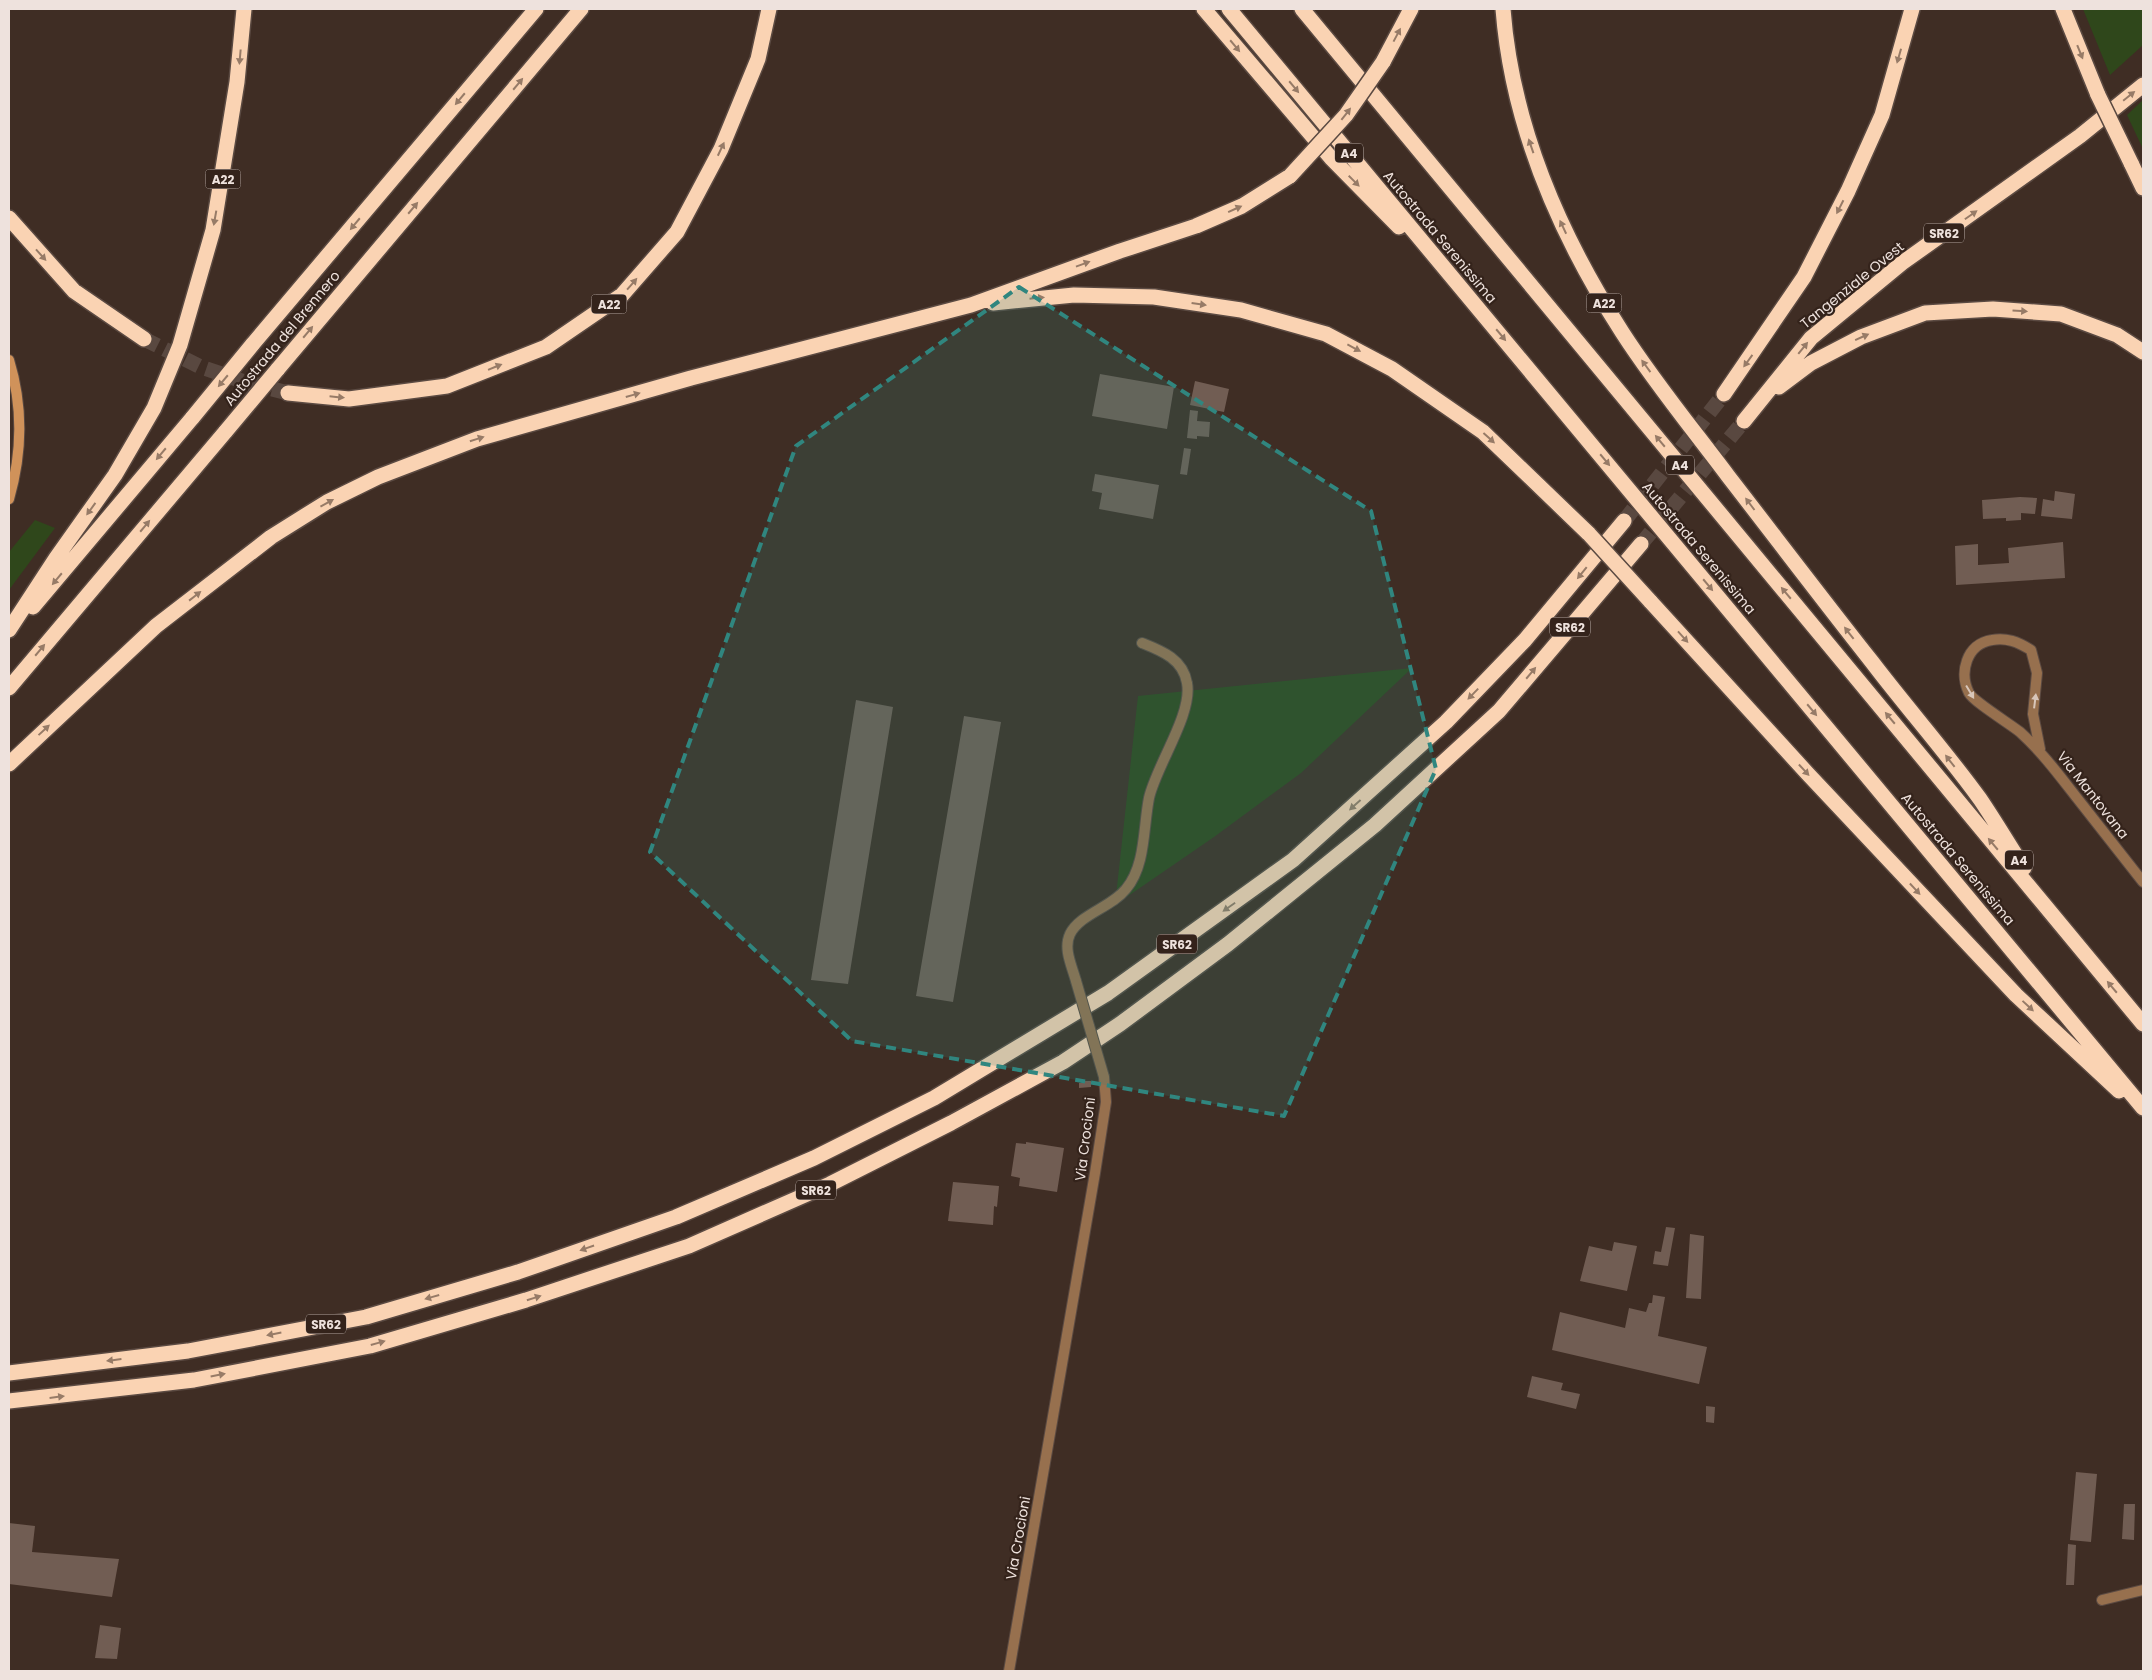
<svg xmlns="http://www.w3.org/2000/svg" width="2152" height="1680" font-family="Poppins,sans-serif">
	<style>
		.green { fill: #2f471b }
		.building { fill: #715d53 }
		.lines { fill: none; stroke-linecap: round; stroke-linejoin: round }
		.highway-tunnel { stroke: #594840; stroke-width: 15; stroke-dasharray: 15 8; stroke-linecap: butt }
		.lane-casing { stroke: #5b4a42; stroke-width: 12 }
		.street-casing { stroke: #5b4a42; stroke-width: 12 }
		.secondary-casing { stroke: #5b4a42; stroke-width: 12 }
		.highway-casing { stroke: #5b4a42; stroke-width: 18 }
		.lane { stroke: #97704e; stroke-width: 10 }
		.street { stroke: #97704e; stroke-width: 10 }
		.secondary { stroke: #d0925a; stroke-width: 10 }
		.highway { stroke: #fad3b3; stroke-width: 15 }
		.street-bridge-casing { stroke: #5b4a42; stroke-width: 12; stroke-linecap: butt }
		.highway-bridge-casing { stroke: #5b4a42; stroke-width: 18; stroke-linecap: butt }
		.street-bridge { stroke: #97704e; stroke-width: 10 }
		.highway-bridge { stroke: #fad3b3; stroke-width: 15 }
		.oneway { fill: #977b67 }
		.oneway2 { fill: #d8c6b9 }
		.marked { fill: #30867f; fill-opacity: 0.2; stroke: #30867f; stroke-width: 4; stroke-dasharray: 10 6; stroke-linejoin: round }
		.labels { text-anchor: middle; dominant-baseline: central; stroke-width: 4.5; stroke-linejoin: round; paint-order: stroke }
		.shield { fill: #34231b; stroke: #b6a9a3; stroke-width: 1 }
		.shield-label { font-size: 12px; font-weight: bold; fill: #eee2dd }
		.street-label { font-size: 14px; fill: #eee2dd; stroke: #34231b }
	</style>
	<rect width="100%" height="100%" fill="#3f2d24"/>
	<path class="green" d="M2083,9H2143V45L2110,75Z
		M2143,100V149L2127,115Z
		M35,520L55,528L9,590V552Z
		M1412,668L1301,773L1214,837L1115,905L1138,696Z"/>
	<path class="building" d="M1100,374L1174,387L1167,429L1092,416Z
		M1195,381L1229,389L1224,412L1190,405Z
		M1190,410L1198,411L1197,421L1210,422L1209,437L1197,436V439L1187,438Z
		M1184,448L1191,449L1187,475L1180,474Z
		M1095,474L1159,485L1153,519L1099,509L1102,493L1092,491Z
		M2055,491L2075,494L2072,519L2041,516L2043,499L2054,501Z
		M2020,497L2037,498L2035,514L2021,513V520L2006,521V518L1983,519L1982,500Z
		M2063,542L2065,578L1956,585L1955,546L1978,544V565L2009,563L2008,548Z
		M856,700L893,707L848,984L811,980Z
		M964,716L1001,722L953,1002L916,996Z
		M1085,1081H1091V1087L1079,1088V1083H1084Z
		M1026,1142L1064,1148L1057,1192L1019,1186L1020,1178L1011,1176L1016,1143L1026,1144Z
		M953,1182L999,1186L997,1207L994,1206L993,1225L948,1221Z
		M1666,1227L1675,1228L1668,1266L1653,1264L1655,1251L1661,1252Z
		M1690,1234L1704,1236L1701,1299L1686,1298Z
		M1614,1242L1637,1246L1627,1291L1580,1281L1589,1246L1612,1251Z
		M1653,1295L1665,1297L1658,1336L1707,1347L1699,1384L1552,1350L1560,1312L1625,1328L1629,1308L1646,1312L1649,1303H1652Z
		M1532,1376L1563,1383L1561,1390L1580,1394L1576,1409L1527,1397Z
		M1706,1406L1715,1407L1714,1423L1706,1422Z
		M2076,1472L2097,1474L2091,1542L2070,1540Z
		M2124,1504H2135L2134,1540L2122,1539Z
		M9,1523L35,1526L32,1552L119,1559L112,1597L9,1584Z
		M2068,1544L2076,1545L2074,1585H2066Z
		M100,1625L121,1628L117,1659L95,1658Z"/>
	<g class="lines">
		<path class="highway-tunnel" d="M144,339L201,367L242,381L288,393
			M1624,521L1724,394
			M1641,544L1744,421"/>
		<g class="lane-casing">
			<path id="lane" d="M1076,981C1072,966 1063,949 1070,934C1080,914 1112,907 1126,889C1146,865 1143,828 1149,798C1156,766 1193,714 1187,683C1183,659 1162,651 1142,643"/>
		</g>
		<g class="street-casing">
			<path id="street" d="M2040,749L2033,714L2037,673L2031,650C2018,642 2006,637 1992,640C1966,644 1959,673 1969,693C1973,701 2010,724 2020,732C2042,752 2059,775 2077,798C2099,826 2121,854 2143,882
				M2102,1600L2143,1590
				M1009,1671L1095,1173L1106,1102L1104,1077"/>
		</g>
		<g class="secondary-casing">
			<path id="secondary" d="M9,360C23,406 22,454 9,499"/>
		</g>
		<g class="highway-casing">
			<path id="highway" d="M1204,9L1331,158L1399,227
				M1229,9L2143,1108
				M1302,9L2143,1024
				M1503,9C1512,126 1559,234 1622,332C1654,382 1692,428 1728,476C1776,538 1823,600 1872,662C1907,708 1946,752 1980,799C1995,821 2009,845 2024,868
				M2063,9L2098,95
				M1383,62L1411,9
				M2131,163L2143,188
				M9,218L74,291L144,339
				M993,303L1074,295L1154,297L1241,310L1326,334L1392,369L1483,432L1589,534
				M252,345L536,9
				M277,370L581,9
				M1779,387L1811,363L1861,337L1925,313L1993,309L2061,314L2117,335L2143,352
				M288,393L349,399L447,386L546,347L622,295L677,232L721,149L758,59L769,9
				M1724,394L1804,277L1848,191L1882,115L1912,9
				M1744,421L1811,338L1902,263L2080,136L2143,85
				M1650,601L1807,773L2016,995L2119,1091
				M33,607L193,417
				M9,630L56,558L115,475L154,408L180,345L213,230L237,82L244,9
				M9,688L226,431
				M9,764L156,626L271,537L327,502L378,477L477,439L691,378L971,305L1120,251L1196,226L1242,206L1290,176
				M9,1373L188,1351L366,1317L518,1272L676,1217L814,1158L934,1098L1108,993L1293,860L1446,722L1525,640L1624,521
				M9,1401L194,1380L370,1346L526,1300L689,1246L830,1184L951,1123L1063,1062L1120,1024L1228,944L1375,825L1499,711L1641,544"/>
		</g>
		<use href="#lane" class="lane"/>
		<use href="#street" class="street"/>
		<use href="#secondary" class="secondary"/>
		<use href="#highway" class="highway"/>
		<g class="street-bridge-casing">
			<path id="street-bridge" d="M1076,981L1104,1077"/>
		</g>
		<g class="highway-bridge-casing">
			<path id="highway-bridge" d="M2098,95L2131,163
				M1290,176L1346,115L1383,62
				M193,417L252,345
				M226,431L277,370
				M1589,534L1650,601"/>
		</g>
		<use href="#street-bridge" class="street-bridge"/>
		<use href="#highway-bridge" class="highway-bridge"/>
	</g>
	<defs><path id="oneway-solid" d="M-6-.8H1V-3.2L6.5 0L1 3.2V.8H-6Z" transform="scale(1.25)"/></defs>
	<g class="oneway">
		<use href="#oneway-solid" transform="translate(1397 35) rotate(-62)"/>
		<use href="#oneway-solid" transform="translate(1235 46) rotate(50)"/>
		<use href="#oneway-solid" transform="translate(2080 52) rotate(68)"/>
		<use href="#oneway-solid" transform="translate(1899 56) rotate(106)"/>
		<use href="#oneway-solid" transform="translate(240 57) rotate(95)"/>
		<use href="#oneway-solid" transform="translate(518 84) rotate(-50)"/>
		<use href="#oneway-solid" transform="translate(1294 87) rotate(50)"/>
		<use href="#oneway-solid" transform="translate(2129 96) rotate(-39)"/>
		<use href="#oneway-solid" transform="translate(460 99) rotate(130)"/>
		<use href="#oneway-solid" transform="translate(1346 114) rotate(-52)"/>
		<use href="#oneway-solid" transform="translate(1531 146) rotate(-109)"/>
		<use href="#oneway-solid" transform="translate(721 149) rotate(-65)"/>
		<use href="#oneway-solid" transform="translate(1354 181) rotate(45)"/>
		<use href="#oneway-solid" transform="translate(1840 207) rotate(117)"/>
		<use href="#oneway-solid" transform="translate(413 208) rotate(-50)"/>
		<use href="#oneway-solid" transform="translate(1235 209) rotate(-24)"/>
		<use href="#oneway-solid" transform="translate(1971 215) rotate(-35)"/>
		<use href="#oneway-solid" transform="translate(215 218) rotate(100)"/>
		<use href="#oneway-solid" transform="translate(355 224) rotate(130)"/>
		<use href="#oneway-solid" transform="translate(1563 227) rotate(-115)"/>
		<use href="#oneway-solid" transform="translate(41 255) rotate(48)"/>
		<use href="#oneway-solid" transform="translate(1083 264) rotate(-20)"/>
		<use href="#oneway-solid" transform="translate(632 284) rotate(-49)"/>
		<use href="#oneway-solid" transform="translate(1037 298) rotate(-6)"/>
		<use href="#oneway-solid" transform="translate(1199 304) rotate(8)"/>
		<use href="#oneway-solid" transform="translate(2020 311) rotate(4)"/>
		<use href="#oneway-solid" transform="translate(308 332) rotate(-50)"/>
		<use href="#oneway-solid" transform="translate(1501 335) rotate(50)"/>
		<use href="#oneway-solid" transform="translate(1862 337) rotate(-24)"/>
		<use href="#oneway-solid" transform="translate(1354 348) rotate(28)"/>
		<use href="#oneway-solid" transform="translate(1803 348) rotate(-51)"/>
		<use href="#oneway-solid" transform="translate(1748 361) rotate(126)"/>
		<use href="#oneway-solid" transform="translate(1646 366) rotate(-126)"/>
		<use href="#oneway-solid" transform="translate(495 367) rotate(-22)"/>
		<use href="#oneway-solid" transform="translate(223 381) rotate(130)"/>
		<use href="#oneway-solid" transform="translate(633 395) rotate(-16)"/>
		<use href="#oneway-solid" transform="translate(337 397) rotate(6)"/>
		<use href="#oneway-solid" transform="translate(1489 438) rotate(42)"/>
		<use href="#oneway-solid" transform="translate(477 439) rotate(-18)"/>
		<use href="#oneway-solid" transform="translate(1660 441) rotate(-130)"/>
		<use href="#oneway-solid" transform="translate(161 454) rotate(130)"/>
		<use href="#oneway-solid" transform="translate(1605 460) rotate(50)"/>
		<use href="#oneway-solid" transform="translate(327 503) rotate(-29)"/>
		<use href="#oneway-solid" transform="translate(1750 504) rotate(-127)"/>
		<use href="#oneway-solid" transform="translate(91 509) rotate(126)"/>
		<use href="#oneway-solid" transform="translate(145 526) rotate(-50)"/>
		<use href="#oneway-solid" transform="translate(1582 573) rotate(129)"/>
		<use href="#oneway-solid" transform="translate(57 579) rotate(130)"/>
		<use href="#oneway-solid" transform="translate(1708 585) rotate(50)"/>
		<use href="#oneway-solid" transform="translate(1786 593) rotate(-130)"/>
		<use href="#oneway-solid" transform="translate(195 596) rotate(-38)"/>
		<use href="#oneway-solid" transform="translate(1849 633) rotate(-128)"/>
		<use href="#oneway-solid" transform="translate(1683 637) rotate(48)"/>
		<use href="#oneway-solid" transform="translate(40 650) rotate(-50)"/>
		<use href="#oneway-solid" transform="translate(1531 673) rotate(-50)"/>
		<use href="#oneway-solid" transform="translate(1473 694) rotate(134)"/>
		<use href="#oneway-solid" transform="translate(1812 710) rotate(50)"/>
		<use href="#oneway-solid" transform="translate(1890 718) rotate(-130)"/>
		<use href="#oneway-solid" transform="translate(44 730) rotate(-43)"/>
		<use href="#oneway-solid" transform="translate(1950 761) rotate(-128)"/>
		<use href="#oneway-solid" transform="translate(1804 770) rotate(47)"/>
		<use href="#oneway-solid" transform="translate(1355 805) rotate(138)"/>
		<use href="#oneway-solid" transform="translate(1993 844) rotate(-130)"/>
		<use href="#oneway-solid" transform="translate(1915 889) rotate(47)"/>
		<use href="#oneway-solid" transform="translate(1229 907) rotate(145)"/>
		<use href="#oneway-solid" transform="translate(2112 987) rotate(-130)"/>
		<use href="#oneway-solid" transform="translate(2028 1006) rotate(43)"/>
		<use href="#oneway-solid" transform="translate(587 1248) rotate(161)"/>
		<use href="#oneway-solid" transform="translate(432 1297) rotate(164)"/>
		<use href="#oneway-solid" transform="translate(534 1298) rotate(-18)"/>
		<use href="#oneway-solid" transform="translate(274 1334) rotate(169)"/>
		<use href="#oneway-solid" transform="translate(378 1343) rotate(-16)"/>
		<use href="#oneway-solid" transform="translate(114 1360) rotate(173)"/>
		<use href="#oneway-solid" transform="translate(218 1375) rotate(-11)"/>
		<use href="#oneway-solid" transform="translate(57 1397) rotate(-7)"/>
	</g>
	<g class="oneway2">
		<use href="#oneway-solid" transform="translate(1970 692) rotate(59)"/>
		<use href="#oneway-solid" transform="translate(2035 701) rotate(-83)"/>
	</g>
	<path class="marked" d="M1019,287L1371,511L1436,769L1284,1116L852,1041L650,852L796,446Z"/>
	<g class="labels">
		<g class="shield">
			<rect x="1335" y="143.5" width="28" height="19" rx="4"/>
			<rect x="205.5" y="169.5" width="35" height="19" rx="4"/>
			<rect x="1924" y="223.5" width="40" height="19" rx="4"/>
			<rect x="1586.5" y="293.5" width="35" height="19" rx="4"/>
			<rect x="591.5" y="294.5" width="35" height="19" rx="4"/>
			<rect x="1666" y="455.5" width="28" height="19" rx="4"/>
			<rect x="1550" y="617.5" width="40" height="19" rx="4"/>
			<rect x="2005" y="850.5" width="28" height="19" rx="4"/>
			<rect x="1157" y="934.5" width="40" height="19" rx="4"/>
			<rect x="796" y="1180.5" width="40" height="19" rx="4"/>
			<rect x="306" y="1314.5" width="40" height="19" rx="4"/>
		</g>
		<g class="shield-label">
			<text x="1349" y="153">A4</text>
			<text x="223" y="179">A22</text>
			<text x="1944" y="233">SR62</text>
			<text x="1604" y="303">A22</text>
			<text x="609" y="304">A22</text>
			<text x="1680" y="465">A4</text>
			<text x="1570" y="627">SR62</text>
			<text x="2019" y="860">A4</text>
			<text x="1177" y="944">SR62</text>
			<text x="816" y="1190">SR62</text>
			<text x="326" y="1324">SR62</text>
		</g>
		<g class="street-label">
			<text transform="translate(1440 237) rotate(50)">Autostrada Serenissima</text>
			<text transform="translate(1852 285) rotate(-39)">Tangenziale Ovest</text>
			<text transform="translate(282 338) rotate(-50)">Autostrada del Brennero</text>
			<text transform="translate(1699 548) rotate(50)">Autostrada Serenissima</text>
			<text transform="translate(2093 795) rotate(52)">Via Mantovana</text>
			<text transform="translate(1958 859) rotate(50)">Autostrada Serenissima</text>
			<text transform="translate(1085 1139) rotate(-83)">Via Crocioni</text>
			<text transform="translate(1018 1538) rotate(-80)">Via Crocioni</text>
		</g>
	</g>
	<rect width="2152" height="1680" fill="none" stroke="#eee2dd" stroke-width="20"/>
</svg>
